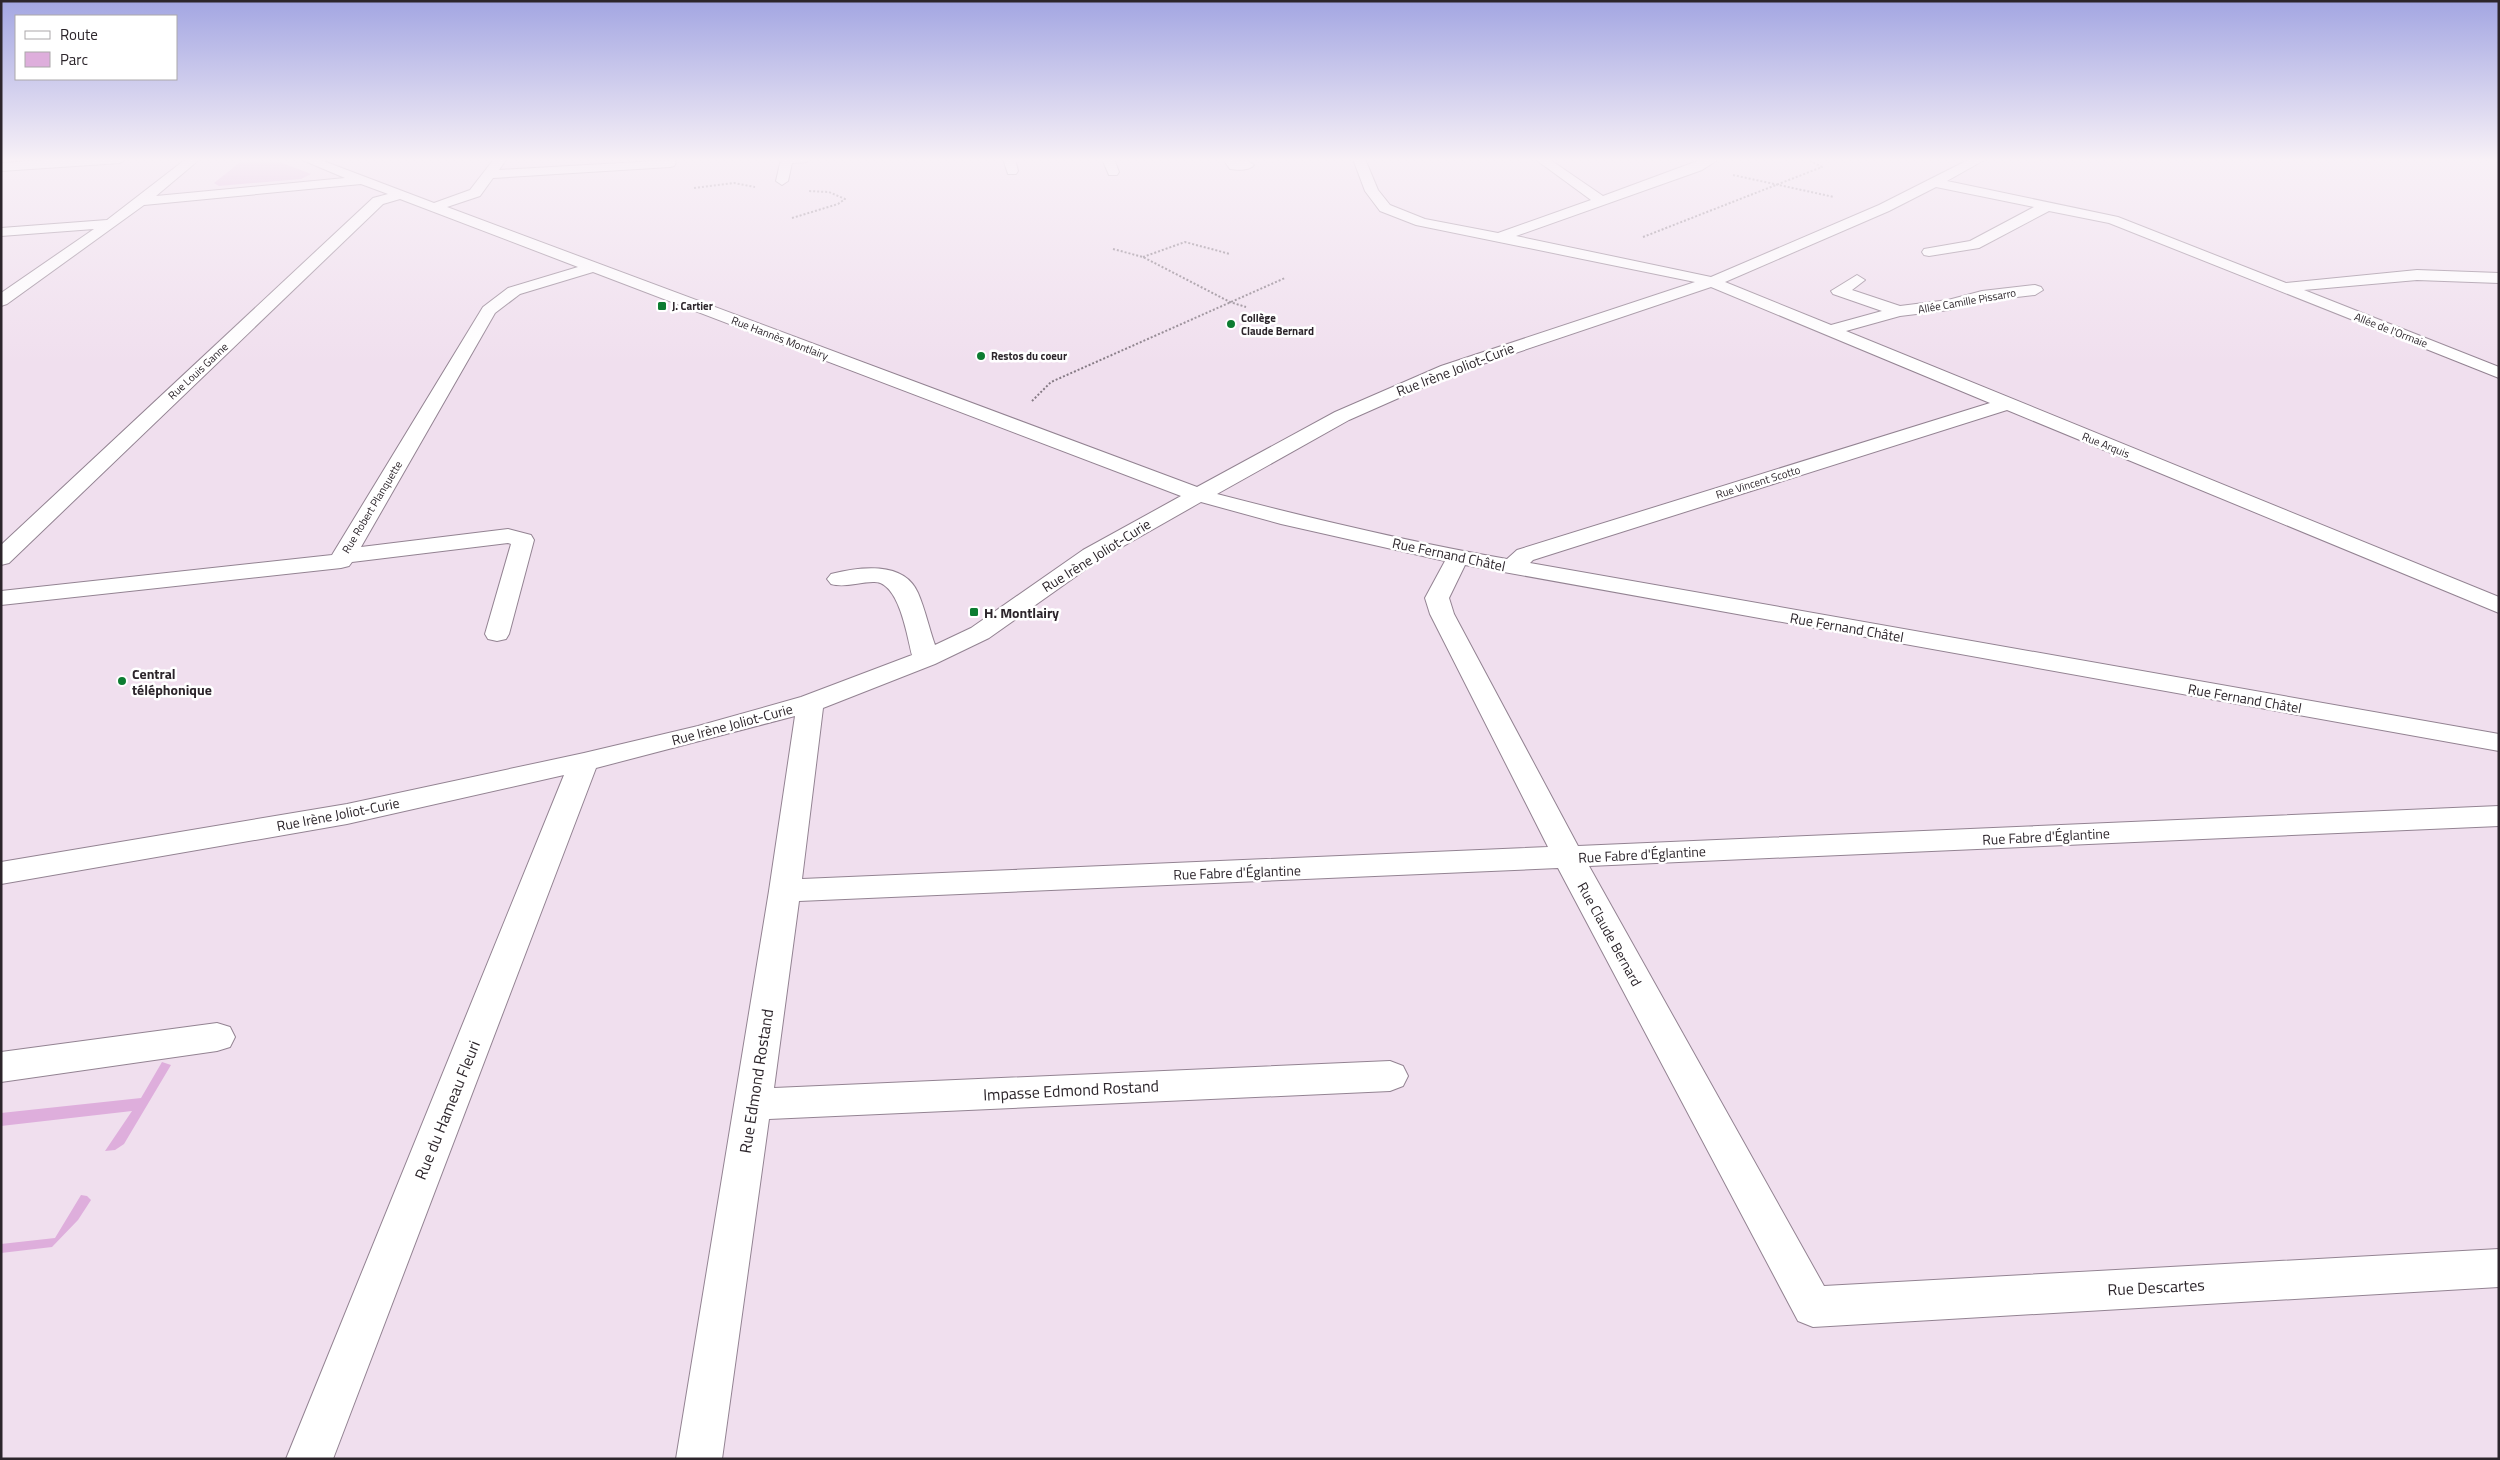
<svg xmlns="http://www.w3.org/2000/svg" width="2500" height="1460" font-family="'Titillium Web',sans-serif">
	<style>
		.green { fill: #deaedc }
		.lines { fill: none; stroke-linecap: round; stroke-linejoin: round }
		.minor-casing { stroke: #938392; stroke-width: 2 }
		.path { stroke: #867b85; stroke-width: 2; stroke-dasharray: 2 2; stroke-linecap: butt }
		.minor { fill: #fff; fill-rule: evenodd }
		.poi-dot { fill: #0c7c31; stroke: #fff; stroke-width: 2 }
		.labels { text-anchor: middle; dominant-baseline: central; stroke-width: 5; stroke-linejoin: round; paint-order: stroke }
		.far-street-label { font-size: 11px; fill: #2c252b; stroke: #fff }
		.far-poi-label { font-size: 11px; font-weight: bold; fill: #2c252b; stroke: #fff; text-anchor: start }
		.street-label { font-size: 14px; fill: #2c252b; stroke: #fff }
		.poi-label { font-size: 14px; font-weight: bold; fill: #2c252b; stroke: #fff; text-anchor: start }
		.near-street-label { font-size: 16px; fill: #2c252b; stroke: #fff }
	</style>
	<rect width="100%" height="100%" fill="#f0dfee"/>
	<path class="green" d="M244,159H272L311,174L301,179L219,186L214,183Z
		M162,1062L171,1065L124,1144L115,1150L105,1151L132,1111L1,1126V1113L141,1098Z
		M81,1195L87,1196L91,1200L78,1220L52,1247L1,1253V1244L55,1238Z"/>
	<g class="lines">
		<g class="minor-casing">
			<path id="minor" d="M63,159H126L120,163L1,171V163Z
				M186,159H200L156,196L345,178L300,159H318L434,203L470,190L494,159L506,160L499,170L674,160L676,163L674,166L670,167L493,178L480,196L447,207L1197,487L1335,412L1441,366L1695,282L1416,225L1380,211L1365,191L1353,159H1365L1378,190L1390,205L1425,219L1498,233L1591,200L1535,159H1549L1603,196L1703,159H1719L1702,170L1516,236L1711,277L1879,205L1970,159H1986L1947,181L2118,217L2286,283L2417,270L2499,273V283L2417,280L2304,290L2499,367V378L2109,223L2049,211L1979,248L1929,256L1924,255L1922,252L1924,249L1970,241L2034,207L1936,187L1889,211L1725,282L1831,325L1882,311L1833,294L1831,291L1857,275L1865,280L1852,290L1900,306L1948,300L1982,291L2035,285L2041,287L2043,290L2035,295L1983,301L1949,310L1900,316L1846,331L2499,597V613L2007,410L1533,560L1530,563L2499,734V751L1465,565L1449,598L1454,614L1578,846L2499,806V826L1589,866L1824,1286L2499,1249V1287L1813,1327L1798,1321L1558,868L799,901L774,1088L1390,1061L1403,1066L1408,1076L1403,1086L1390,1091L769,1119L722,1459H676L769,891L795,716L596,768L333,1459H286L564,775L347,824L1,884V862L347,804L584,753L698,726L801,697L912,655C907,636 899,580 873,582C859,582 845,588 831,584L827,579L831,574C858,567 904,560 918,593C925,609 929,628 935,645L971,628L1083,550L1181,496L593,272L520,294L495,313L361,547L508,529L531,535L534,540L509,634L506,639L497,641L488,639L485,634L511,544L508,543L352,562L349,566L341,568L1,605V591L332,555L483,307L508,288L578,267L400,199L383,204L9,563L1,565V545L373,198L388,194L361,184L144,205L7,304L1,306V293L94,229L1,236V228L107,220ZM1711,287L1990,403L1517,550L1507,559C1410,542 1313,519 1217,494L1349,420L1453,374ZM1201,502L1281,524L1445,561L1425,598L1430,614L1548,847L802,879L823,708L935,664L989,638L1099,560Z
				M781,159H809L807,162L792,163L788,181L782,185L776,181Z
				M1003,159H1015L1018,171L1016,174H1008Z
				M1102,159H1114L1119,172L1117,175H1109Z
				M1223,159L1248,161L1254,165C1249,171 1237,170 1230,169Z
				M217,1023L230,1027L235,1037L230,1047L217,1051L1,1082V1052Z"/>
		</g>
		<path class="path" d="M1733,175L1834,197
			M694,188L734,183L755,187
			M792,218L838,204L845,199L829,192L808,191
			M1643,237L1822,167L1807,159
			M1113,249L1143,257L1230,302L1246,307
			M1143,257L1185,242L1230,254
			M1032,401L1051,382L1285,278"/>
		<use href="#minor" class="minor"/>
	</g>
	<linearGradient id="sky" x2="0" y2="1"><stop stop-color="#a3a6e2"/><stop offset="0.44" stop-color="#f8f1f7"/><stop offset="1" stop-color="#f8f1f7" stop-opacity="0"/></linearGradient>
	<rect width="2500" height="364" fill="url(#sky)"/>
	<g class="poi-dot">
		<rect x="657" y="301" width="10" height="10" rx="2.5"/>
		<circle cx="1231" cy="324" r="5"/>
		<circle cx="981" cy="356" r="5"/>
		<rect x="969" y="607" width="10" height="10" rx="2.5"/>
		<circle cx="122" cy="681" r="5"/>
	</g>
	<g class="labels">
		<g class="far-street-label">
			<text transform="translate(1967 301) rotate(-10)">Allée Camille Pissarro</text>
			<text transform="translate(2391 330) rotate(21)">Allée de l'Ormaie</text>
			<text transform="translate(780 338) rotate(21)">Rue Hannès Montlairy</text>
			<text transform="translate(198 371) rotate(-43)">Rue Louis Ganne</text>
			<text transform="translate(2106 445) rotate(22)">Rue Arquis</text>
			<text transform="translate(1758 482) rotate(-17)">Rue Vincent Scotto</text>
			<text transform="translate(372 507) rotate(-59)">Rue Robert Planquette</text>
		</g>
		<g class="far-poi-label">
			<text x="672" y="306">J. Cartier</text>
			<text x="1241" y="318">Collège<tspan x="1241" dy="13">Claude Bernard</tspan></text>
			<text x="991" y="356">Restos du coeur</text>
		</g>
		<g class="street-label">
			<text transform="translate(1455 369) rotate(-21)">Rue Irène Joliot-Curie</text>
			<text transform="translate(1449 554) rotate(12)">Rue Fernand Châtel</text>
			<text transform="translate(1096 555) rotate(-32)">Rue Irène Joliot-Curie</text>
			<text transform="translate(1847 627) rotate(10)">Rue Fernand Châtel</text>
			<text transform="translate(2245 698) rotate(10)">Rue Fernand Châtel</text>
			<text transform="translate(732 724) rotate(-15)">Rue Irène Joliot-Curie</text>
			<text transform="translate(338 814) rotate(-11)">Rue Irène Joliot-Curie</text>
			<text transform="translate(2046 836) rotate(-3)">Rue Fabre d'Églantine</text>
			<text transform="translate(1642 854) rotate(-3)">Rue Fabre d'Églantine</text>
			<text transform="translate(1237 872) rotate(-2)">Rue Fabre d'Églantine</text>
			<text transform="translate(1610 934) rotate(61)">Rue Claude Bernard</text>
		</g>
		<g class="poi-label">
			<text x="984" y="612">H. Montlairy</text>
			<text x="132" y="673">Central<tspan x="132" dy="16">téléphonique</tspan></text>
		</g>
		<g class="near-street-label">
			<text transform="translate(756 1081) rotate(-81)">Rue Edmond Rostand</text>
			<text transform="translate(1071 1090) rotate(-3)">Impasse Edmond Rostand</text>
			<text transform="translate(447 1110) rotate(-68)">Rue du Hameau Fleuri</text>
			<text transform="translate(2156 1287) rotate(-3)">Rue Descartes</text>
		</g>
	</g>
	<rect width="2500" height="1460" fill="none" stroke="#2c252b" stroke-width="5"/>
	<rect x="15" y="15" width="162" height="65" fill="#ffffff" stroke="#aba8aa"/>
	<rect x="25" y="31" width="25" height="8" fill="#ffffff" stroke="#aba8aa"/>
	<text x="60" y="40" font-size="15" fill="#2c252b">Route</text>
	<rect x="25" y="52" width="25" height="15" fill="#deaedc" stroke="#aba8aa"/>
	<text x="60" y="65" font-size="15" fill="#2c252b">Parc</text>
</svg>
